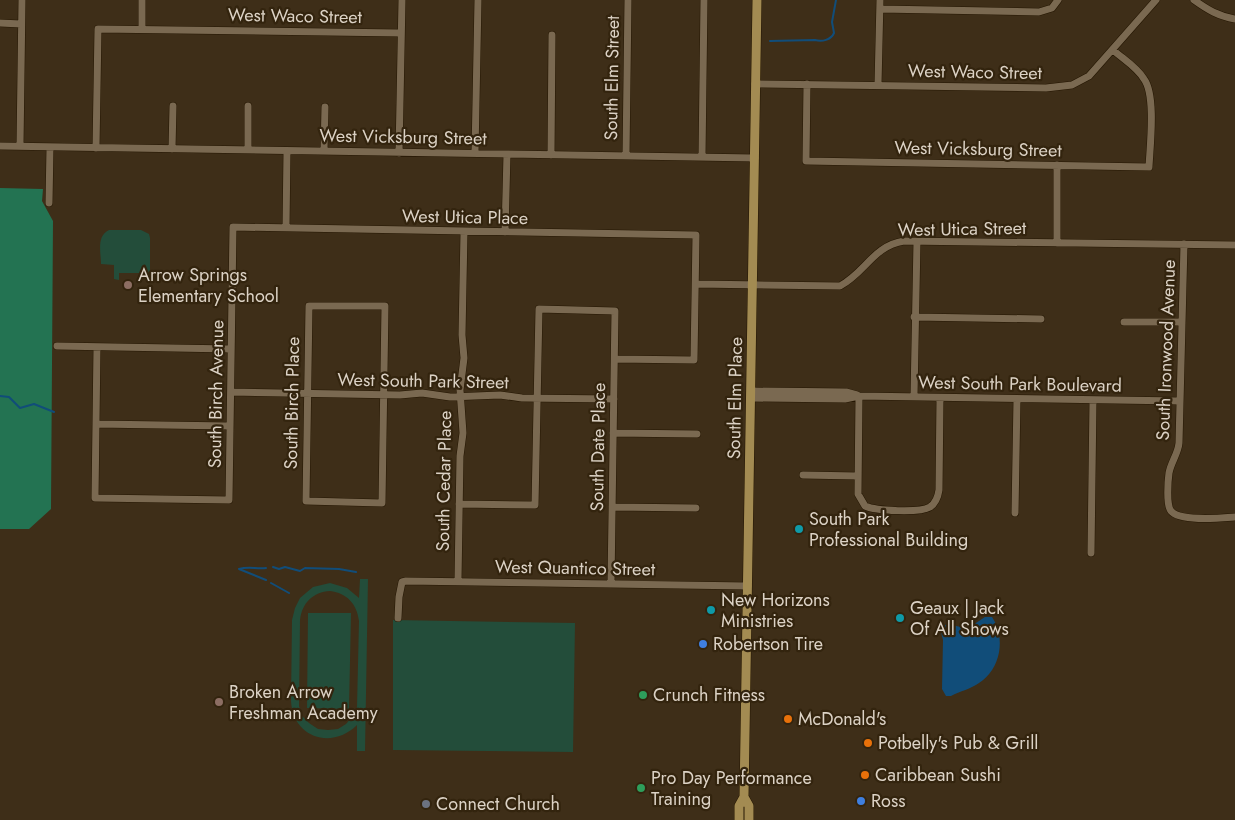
<svg xmlns="http://www.w3.org/2000/svg" width="1235" height="820" font-family="Jost,sans-serif">
	<style>
		.green { fill: #234d3a; fill-rule: evenodd }
		.forest { fill: #237352 }
		.water { fill: #114d79 }
		.lines { fill: none; stroke-linecap: round; stroke-linejoin: round }
		.stream { stroke: #114d79; stroke-width: 2 }
		.minor-casing { stroke: #241602; stroke-width: 8 }
		.major-casing { stroke: #241602; stroke-width: 10 }
		.minor { stroke: #7a6951; stroke-width: 7 }
		.major { stroke: #a38b52; stroke-width: 9 }
		.education-dot { fill: #8d6e63; stroke: #33240e; stroke-width: 2 }
		.culture-dot { fill: #0f9aa8; stroke: #33240e; stroke-width: 2 }
		.shop-dot { fill: #3f7fe0; stroke: #33240e; stroke-width: 2 }
		.leisure-dot { fill: #2e9e5b; stroke: #33240e; stroke-width: 2 }
		.food-dot { fill: #e8710a; stroke: #33240e; stroke-width: 2 }
		.worship-dot { fill: #6b7280; stroke: #33240e; stroke-width: 2 }
		.labels { text-anchor: middle; dominant-baseline: central; stroke-width: 4.5; stroke-linejoin: round; paint-order: stroke }
		.street-label { font-size: 18px; fill: #dcd2c5; stroke: #33240e }
		.poi-label { font-size: 18px; fill: #dcd2c5; stroke: #33240e; text-anchor: start }
	</style>
	<rect width="100%" height="100%" fill="#3e2e18"/>
	<path class="green" d="M109,230H141L149,234L150,238V271L148,273H119V280L114,279V265L101,264C101,253 96,236 109,230Z
		M360,579H368L365,751H357V725C332,750 293,738 291,701L292,620L295,608L300,598L313,587L330,583L347,588L359,598ZM330,591C347,593 357,604 359,621L357,707L353,716L346,724L338,729L328,730L318,729L309,723L302,716L299,706L300,620C302,603 313,592 330,591Z
		M308,613H351L349,709L307,708Z
		M393,620L575,623L573,752L393,750Z"/>
	<path class="forest" d="M0,188L43,189L42,201L53,221L51,509L29,529H0Z"/>
	<path class="water" d="M985,617H992C1006,638 1001,669 979,683C971,689 960,691 951,696H946L942,689L943,640L940,628L949,623C964,631 972,626 985,617Z"/>
	<g class="lines">
		<path class="stream" d="M770,41L815,40C822,42 831,40 834,33L832,22L836,0
			M0,396L9,397L20,408L34,404L54,412
			M273,567L279,569L285,567L300,571L305,568L339,569L356,572
			M239,569L266,580
			M239,569C248,566 256,569 266,568
			M271,583L289,593"/>
		<g class="minor-casing">
			<path id="minor" d="M1194,0C1208,10 1218,16 1235,19
				M880,9L1039,12L1052,8L1058,0
				M0,23L21,24
				M142,29V0
				M755,84L1046,88L1072,85L1089,76L1156,0
				M807,84L806,161L1149,167C1150,146 1156,95 1144,79C1137,67 1123,59 1113,50
				M878,85L880,0
				M0,146L755,158
				M20,146L22,0
				M96,148L98,29L401,33
				M172,149L173,106
				M248,150V106
				M324,151L325,107
				M399,153L402,0
				M475,153L478,0
				M551,155L552,35
				M626,156L628,0
				M702,157L704,0
				M49,203L50,147
				M286,228L287,151
				M505,232L507,154
				M1057,243V165
				M1184,244L1179,443C1178,454 1171,462 1169,473C1168,480 1166,505 1171,511C1180,522 1221,518 1235,517
				M696,284L840,286C866,272 873,246 904,241L1235,245
				M309,306H385L382,503L306,501Z
				M914,317L1041,319
				M1124,322H1182
				M57,346L231,349
				M97,347L95,498L229,500L233,227L696,235L694,360L615,359
				M751,391L846,392L857,395
				M231,392L400,395L422,393L450,397L500,395L522,398L614,399
				M859,396L858,494L865,506C876,511 920,513 930,507C936,503 938,497 939,490L940,398
				M914,397L917,241
				M751,398L845,399L859,396L1180,401
				M96,424L230,426
				M613,433L697,434
				M803,475L858,476
				M459,504L535,505L539,309L615,311L611,583
				M612,507L696,508
				M1015,513L1017,399
				M1091,553L1093,400
				M458,581L460,456L463,433L460,390L464,358L462,335L464,232
				M398,618L399,597L402,582L406,581L748,586"/>
		</g>
		<g class="major-casing">
			<path id="major" d="M739,820V806L744,797
				M749,820V806L744,797L757,0"/>
		</g>
		<use href="#minor" class="minor"/>
		<use href="#major" class="major"/>
	</g>
	<g class="education-dot">
		<circle cx="128" cy="285" r="5"/>
		<circle cx="219" cy="702" r="5"/>
	</g>
	<g class="culture-dot">
		<circle cx="799" cy="529" r="5"/>
		<circle cx="711" cy="610" r="5"/>
		<circle cx="900" cy="618" r="5"/>
	</g>
	<g class="shop-dot">
		<circle cx="703" cy="644" r="5"/>
		<circle cx="861" cy="801" r="5"/>
	</g>
	<g class="leisure-dot">
		<circle cx="643" cy="695" r="5"/>
		<circle cx="641" cy="788" r="5"/>
	</g>
	<g class="food-dot">
		<circle cx="788" cy="719" r="5"/>
		<circle cx="868" cy="743" r="5"/>
		<circle cx="865" cy="775" r="5"/>
	</g>
	<circle class="worship-dot" cx="426" cy="804" r="5"/>
	<g class="labels">
		<g class="street-label">
			<text transform="translate(295 16) rotate(1)">West Waco Street</text>
			<text transform="translate(975 72) rotate(1)">West Waco Street</text>
			<text transform="translate(612 78) rotate(-89)">South Elm Street</text>
			<text transform="translate(403 137) rotate(1)">West Vicksburg Street</text>
			<text transform="translate(978 149) rotate(1)">West Vicksburg Street</text>
			<text transform="translate(465 217) rotate(1)">West Utica Place</text>
			<text transform="translate(962 229) rotate(-1)">West Utica Street</text>
			<text transform="translate(1166 350) rotate(-88)">South Ironwood Avenue</text>
			<text transform="translate(423 381) rotate(1)">West South Park Street</text>
			<text transform="translate(1020 384) rotate(1)">West South Park Boulevard</text>
			<text transform="translate(216 394) rotate(-89)">South Birch Avenue</text>
			<text transform="translate(735 398) rotate(-89)">South Elm Place</text>
			<text transform="translate(292 403) rotate(-89)">South Birch Place</text>
			<text transform="translate(598 447) rotate(-89)">South Date Place</text>
			<text transform="translate(444 481) rotate(-89)">South Cedar Place</text>
			<text transform="translate(575 568) rotate(1)">West Quantico Street</text>
		</g>
		<g class="poi-label">
			<text x="138" y="275">Arrow Springs<tspan x="138" dy="21">Elementary School</tspan></text>
			<text x="809" y="519">South Park<tspan x="809" dy="21">Professional Building</tspan></text>
			<text x="721" y="600">New Horizons<tspan x="721" dy="21">Ministries</tspan></text>
			<text x="910" y="608">Geaux | Jack<tspan x="910" dy="21">Of All Shows</tspan></text>
			<text x="713" y="644">Robertson Tire</text>
			<text x="229" y="692">Broken Arrow<tspan x="229" dy="21">Freshman Academy</tspan></text>
			<text x="653" y="695">Crunch Fitness</text>
			<text x="798" y="719">McDonald's</text>
			<text x="878" y="743">Potbelly's Pub &amp; Grill</text>
			<text x="875" y="775">Caribbean Sushi</text>
			<text x="651" y="778">Pro Day Performance<tspan x="651" dy="21">Training</tspan></text>
			<text x="871" y="801">Ross</text>
			<text x="436" y="804">Connect Church</text>
		</g>
	</g>
</svg>
